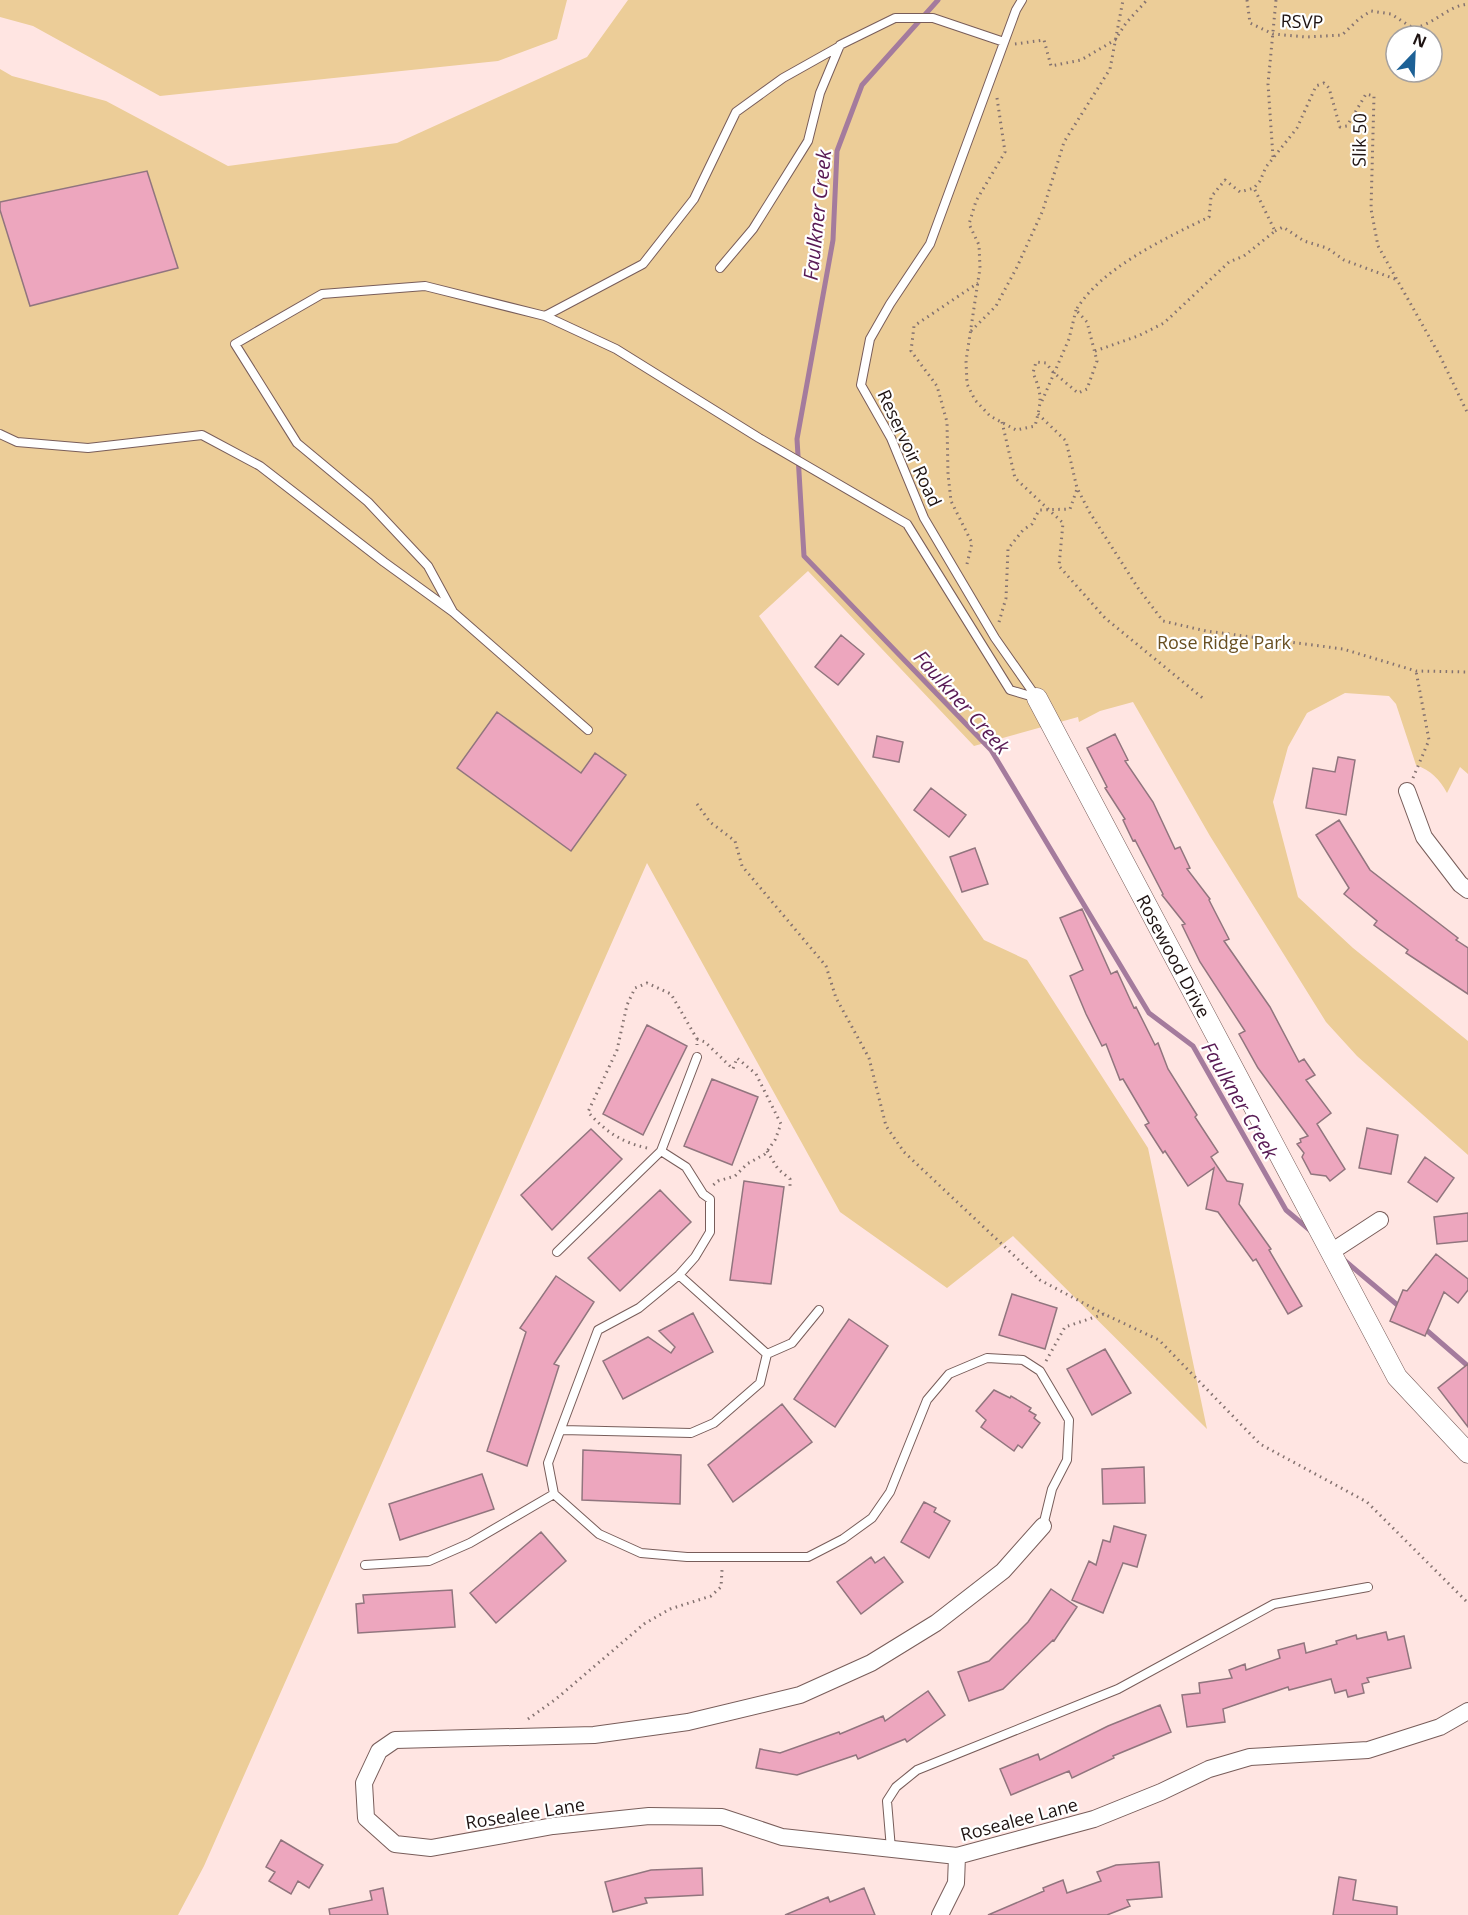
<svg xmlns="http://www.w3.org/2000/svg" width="1468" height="1915" font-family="'Open Sans',sans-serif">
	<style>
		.green { fill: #eccd98; fill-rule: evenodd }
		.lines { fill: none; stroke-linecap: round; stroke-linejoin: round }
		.stream { stroke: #a47b9d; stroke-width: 5 }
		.building { fill: #eda6be; stroke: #91757e; stroke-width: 1.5 }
		.service-casing { stroke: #785d5a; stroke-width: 10 }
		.minor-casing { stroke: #785d5a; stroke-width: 18 }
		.tertiary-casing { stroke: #785d5a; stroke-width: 21 }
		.path { stroke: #847270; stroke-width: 3; stroke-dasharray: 1.5 4.5; stroke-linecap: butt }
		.service { stroke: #fff; stroke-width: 8 }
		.minor { stroke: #fff; stroke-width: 16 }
		.tertiary { stroke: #fff; stroke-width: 20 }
		.labels { text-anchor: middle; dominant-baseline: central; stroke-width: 4.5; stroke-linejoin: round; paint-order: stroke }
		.street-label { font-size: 18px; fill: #1e1312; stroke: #fff }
		.park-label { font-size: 18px; fill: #684f21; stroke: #fff }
		.water-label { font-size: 20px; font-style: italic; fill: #581a54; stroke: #fff }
	</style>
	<rect width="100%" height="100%" fill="#ffe5e2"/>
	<path class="green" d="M0,0H567L557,39L498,61L160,96L33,26L0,17Z
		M628,0H1468V774L1460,767L1447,793C1439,778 1431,771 1416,765L1396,704L1389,696L1345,693L1307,713L1288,747L1273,802L1298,897L1353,948L1468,1041V1155L1357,1056L1326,1022L1210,836L1133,702L1100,711L1079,722L1078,717L974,746L808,571L759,616L984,940L1027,960L1148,1148L1207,1429L1013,1236L947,1288L840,1212L647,863L204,1866L178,1915H0V69L12,76L106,101L228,166L397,143L587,57ZM1396,36H1432V72H1396Z"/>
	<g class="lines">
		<path class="stream" d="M938,0L862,85L837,151L833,240L797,439L804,556L991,750L1149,1013L1193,1046L1286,1210L1312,1232
			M1344,1260L1401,1308
			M1424,1328L1468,1366"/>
	</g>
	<path class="building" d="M147,171L178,268L30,306L0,210V202Z
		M841,635L864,654L838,685L815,667Z
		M497,712L581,773L595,753L626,775L571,851L457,768Z
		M1115,734L1128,760L1125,761L1153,802L1175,849L1180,847L1190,868L1187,869L1210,899L1209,900L1229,939L1224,941L1270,1007L1299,1062L1304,1059L1315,1075L1306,1080L1331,1113L1317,1124L1345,1169L1330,1181L1326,1176L1311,1174L1302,1157L1304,1153L1297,1144L1301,1142L1300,1139L1308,1136L1258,1068L1239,1034L1245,1031L1200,962L1182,925L1185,924L1162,895L1163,894L1135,840L1133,841L1123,820L1125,819L1105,788L1107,787L1087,748Z
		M877,736L903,742L899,762L873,757Z
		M1338,757L1355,760L1346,815L1306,808L1313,768L1335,772Z
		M931,788L966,815L949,837L914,810Z
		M1339,820L1370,870L1458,938L1456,940L1468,948V994L1406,953L1408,950L1374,925L1377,921L1344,894L1349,888L1316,835Z
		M975,848L988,884L962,892L950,857Z
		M1082,909L1111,974L1117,971L1134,1008L1136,1007L1155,1045L1158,1043L1168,1069L1197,1115L1195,1117L1218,1152L1211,1157L1227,1181L1243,1184L1239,1204L1271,1249L1269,1250L1302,1306L1288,1314L1256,1259L1253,1261L1218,1212L1206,1209L1214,1168L1188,1186L1165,1151L1163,1153L1145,1125L1149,1123L1123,1079L1120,1080L1106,1044L1102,1046L1086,1014L1070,976L1083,970L1060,918Z
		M647,1025L687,1046L643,1135L603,1114Z
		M712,1079L758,1097L732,1165L684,1146Z
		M1367,1128L1398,1135L1391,1174L1359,1168Z
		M591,1129L622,1159L552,1230L521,1195Z
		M1425,1157L1454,1178L1437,1202L1408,1182Z
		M744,1181L784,1187L771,1284L730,1280Z
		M660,1190L691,1222L620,1291L588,1258Z
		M1468,1213V1241L1437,1244L1434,1217Z
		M1436,1254L1468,1279V1290L1458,1303L1444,1292L1425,1336L1390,1321L1403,1290L1407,1291Z
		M556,1276L594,1302L554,1364L559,1366L527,1466L487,1451L526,1332L520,1328Z
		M1012,1294L1057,1308L1045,1349L999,1335Z
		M693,1313L713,1352L623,1399L603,1361L648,1337L671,1353L675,1347L659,1331Z
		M849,1319L888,1346L835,1427L794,1399Z
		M1105,1349L1131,1393L1092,1415L1067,1369Z
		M1468,1364V1427L1438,1388Z
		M994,1390L1010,1398L1011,1396L1031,1408L1029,1411L1036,1415L1034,1418L1040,1423L1022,1448L1018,1445L1014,1451L981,1427L986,1420L976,1411Z
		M782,1404L812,1442L733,1502L708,1465Z
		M583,1450L681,1455L680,1504L582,1500Z
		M1144,1467L1145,1503L1103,1504L1102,1469Z
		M482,1474L494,1509L400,1540L389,1504Z
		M924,1502L936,1508L934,1512L950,1521L929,1558L901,1542Z
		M1114,1526L1146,1535L1137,1567L1123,1563L1103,1613L1072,1600L1089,1561L1096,1565L1103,1540L1110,1542Z
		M541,1532L566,1561L496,1623L470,1593Z
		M871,1557L875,1563L884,1557L903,1582L861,1614L837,1582Z
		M1051,1589L1077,1607L1054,1641L1053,1640L1003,1689L969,1701L958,1672L989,1661L1028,1622Z
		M452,1590L455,1627L358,1633L356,1604L364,1603L363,1595Z
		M1386,1632L1388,1640L1404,1636L1411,1668L1367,1678L1369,1682L1362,1684L1364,1693L1348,1697L1346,1690L1335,1693L1331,1679L1289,1690L1288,1687L1223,1709L1225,1722L1187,1727L1182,1695L1200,1693L1199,1683L1232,1678L1229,1670L1245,1664L1246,1670L1280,1658L1278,1650L1304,1643L1306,1653L1337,1644L1336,1641L1356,1635L1357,1639Z
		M928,1691L945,1715L907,1742L905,1739L858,1759L856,1755L797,1775L756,1768L760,1749L780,1753L839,1732L840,1734L883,1716L885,1721Z
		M1160,1705L1171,1732L1113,1756L1114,1758L1072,1778L1069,1771L1011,1795L1000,1769L1038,1754L1040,1760L1108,1726Z
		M281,1840L323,1865L309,1888L298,1881L291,1894L269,1881L275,1872L266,1867Z
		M1159,1862L1162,1897L1127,1900L1130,1906L1107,1915H988L1044,1891L1043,1888L1063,1880L1067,1893L1101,1881L1097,1872L1116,1865Z
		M702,1868L703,1895L645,1898L647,1903L613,1912L605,1882L651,1870Z
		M1339,1877L1356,1880L1353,1900L1397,1907V1915H1333Z
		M383,1888L388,1915H330L329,1909L372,1900L370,1891Z
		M864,1888L875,1915H785L828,1897L830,1902Z"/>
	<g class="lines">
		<g class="service-casing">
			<path id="service" d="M1022,0L1016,10L930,244L890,304L870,339L861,385L891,438L924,518L995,638L1037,698
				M720,268L753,229L808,141L820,93L840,45L895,18H933L1004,42
				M545,316L643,264L694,199L736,112L783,78L840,46
				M0,434L17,442L88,448L202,435L260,466L384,562L453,612L428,566L368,502L297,443L235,344L322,294L425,286L545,316L616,349L759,438L907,524L1010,690L1037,698
				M453,612L588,730
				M557,1252L661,1151L697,1057
				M767,1354L792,1343L819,1310
				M562,1430L691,1433L714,1423L760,1383L767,1354L679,1275
				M554,1494L599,1534L641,1553L687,1557H808L843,1539L872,1518L890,1492L927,1400L949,1374L987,1358L1023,1360L1040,1371L1069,1420L1067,1460L1052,1489L1043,1526
				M365,1565L429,1561L470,1543L554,1494L548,1463L598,1330L639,1308L679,1275L695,1257L710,1232V1199L703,1194L686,1167L661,1151
				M891,1849L887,1801L896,1787L917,1770L1118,1689L1274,1604L1368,1587"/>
		</g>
		<g class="minor-casing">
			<path id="minor" d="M1407,791L1424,837L1460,884L1468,890
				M1331,1252L1380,1220
				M1043,1526L1003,1571L936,1623L871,1663L800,1695L688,1722L594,1735L395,1740L379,1751L364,1783L366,1818L395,1844L431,1848L553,1826L649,1816L722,1817L782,1837L957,1856L1094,1819L1161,1792L1209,1769L1250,1757L1368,1750L1440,1727L1468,1711
				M940,1915L956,1883L957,1856"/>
		</g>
		<g class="tertiary-casing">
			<g id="tertiary">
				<path id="s1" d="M1037,698L1397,1377L1468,1453"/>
			</g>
		</g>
		<path class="path" d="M1247,0L1250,23L1273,34L1306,37L1342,35L1360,18L1371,11L1391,14L1413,28C1434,25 1447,6 1468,4
			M1015,44L1044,40L1051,66L1081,60L1115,40L1126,23L1147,0
			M997,98L1005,152L976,201L969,224L979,245L980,268L966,361L967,384L975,400L990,416L1016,430L1035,426C1041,403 1043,395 1033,373L1036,362L1046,363L1053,372L1078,393L1087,389L1097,361L1087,322L1076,310C1101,268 1166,238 1209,217L1211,197L1225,180L1240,192L1254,188L1260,181L1266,167L1297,128L1316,86L1324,83L1329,88L1340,127L1347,126L1366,94L1374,96L1371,209L1378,246L1440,356L1468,414
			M1273,157L1268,84L1276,0
			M1275,231L1283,227L1304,241L1327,248L1344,260L1395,279
			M971,331L996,306L1017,267L1043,210L1064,142L1110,69L1123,0
			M1095,351L1138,336L1164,323L1229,262L1244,256L1275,231L1254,188
			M1042,401L1069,339L1076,310
			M1038,414L1066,441L1077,488L1090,513L1138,588L1163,621L1206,631L1343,649L1416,671L1468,672
			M1002,422L1015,478L1063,523L1059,566L1105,618L1205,700
			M967,564L972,543L951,501L948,474L947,422L937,386L911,351L914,326L978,283
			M999,622L1006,598L1008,549L1023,530L1032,524L1039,510L1070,509L1077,489
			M1413,778L1429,740L1416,671
			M697,804L710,822L735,841L742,866L826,966L836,998L869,1058L886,1126L904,1152L1040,1280L1104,1314
			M697,1039L705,1042L733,1069L737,1058L756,1074L781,1124L775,1140L765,1154L747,1164L735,1176L718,1181L711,1187
			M647,1148C621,1142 606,1132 588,1112L617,1050L627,1005L635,988L647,983L671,994L697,1039V1045
			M767,1151L778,1169L790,1179V1188
			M1046,1361L1065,1327L1104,1314L1159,1340L1260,1444L1367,1502L1468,1603
			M528,1719L556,1699L644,1624L670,1609L711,1596L721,1587L722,1570"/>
		<use href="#service" class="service"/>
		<use href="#minor" class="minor"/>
		<use href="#tertiary" class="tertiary"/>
	</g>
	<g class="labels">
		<g class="street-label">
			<text transform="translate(1302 21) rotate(2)">RSVP</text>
			<text transform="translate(1359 140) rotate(-89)">Slik 50</text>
			<text transform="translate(910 448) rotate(65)">Reservoir Road</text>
			<text stroke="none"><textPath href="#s1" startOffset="292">Rosewood Drive</textPath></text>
			<text transform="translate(525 1813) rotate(-9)">Rosealee Lane</text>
			<text transform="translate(1019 1819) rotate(-15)">Rosealee Lane</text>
		</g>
		<g class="park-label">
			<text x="1224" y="642">Rose Ridge Park</text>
		</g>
		<g class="water-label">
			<text transform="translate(817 215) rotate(-84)">Faulkner Creek</text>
			<text transform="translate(962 702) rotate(48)">Faulkner Creek</text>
			<text transform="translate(1240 1100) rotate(60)">Faulkner Creek</text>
		</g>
	</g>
	<g transform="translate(1414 54) rotate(23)"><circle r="28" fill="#ffffff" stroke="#a5a1a0" stroke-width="1.5"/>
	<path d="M0-4.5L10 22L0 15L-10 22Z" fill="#1d6196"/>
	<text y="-9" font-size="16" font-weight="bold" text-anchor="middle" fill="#1e1312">N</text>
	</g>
</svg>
